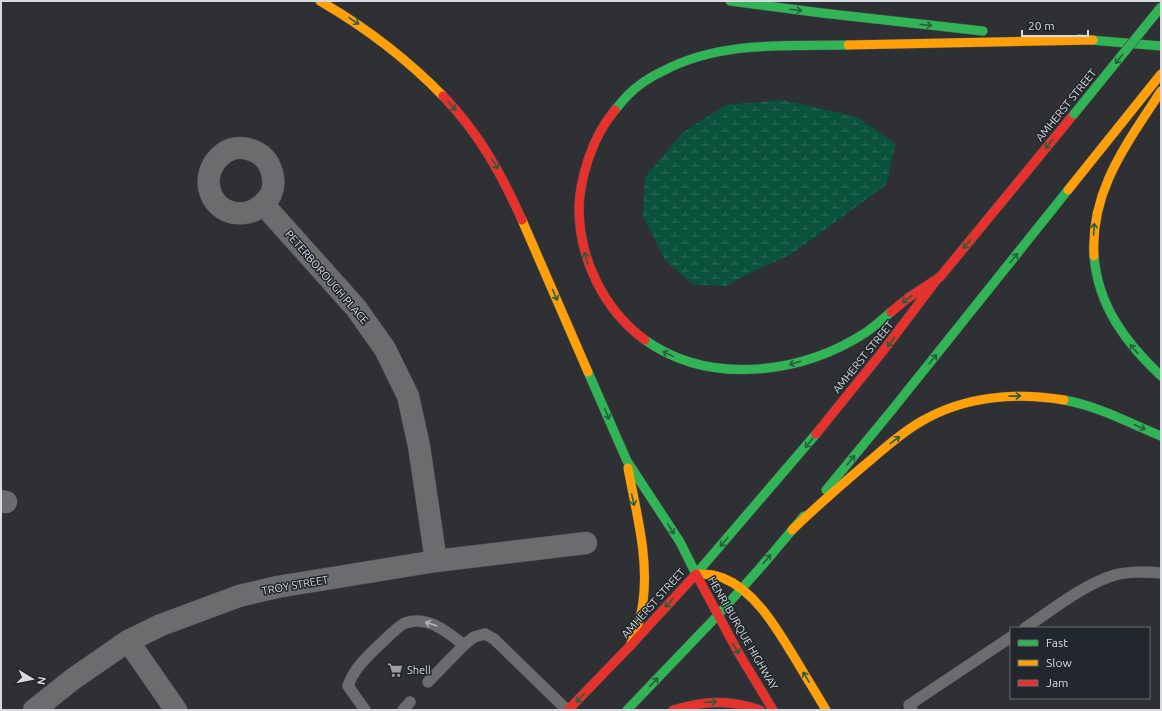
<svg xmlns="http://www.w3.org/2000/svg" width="1162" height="711" font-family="Ubuntu,sans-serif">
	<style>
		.wetland { fill: url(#wetland-marsh) }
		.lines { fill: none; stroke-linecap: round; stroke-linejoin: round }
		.lane-casing { stroke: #494b4e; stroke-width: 12 }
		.street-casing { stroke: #494b4e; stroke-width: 23 }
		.fast-casing { stroke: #494b4e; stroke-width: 10 }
		.slow-casing { stroke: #494b4e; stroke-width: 10 }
		.jam-casing { stroke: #494b4e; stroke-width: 10 }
		.lane { stroke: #6a6c6e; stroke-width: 11 }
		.street { stroke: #6a6c6e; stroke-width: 22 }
		.fast { stroke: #30b455; stroke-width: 9 }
		.slow { stroke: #ff9f0a; stroke-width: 9 }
		.jam { stroke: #e5322d; stroke-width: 9 }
		.fast-bridge-casing { stroke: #494b4e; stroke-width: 10; stroke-linecap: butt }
		.fast-bridge { stroke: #30b455; stroke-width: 9 }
		.oneway { stroke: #275f3c }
		.oneway2 { stroke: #b6b9bc }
		.labels { text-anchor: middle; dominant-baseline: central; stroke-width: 3; stroke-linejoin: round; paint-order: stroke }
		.street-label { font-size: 11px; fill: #d7dade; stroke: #21272c }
		.poi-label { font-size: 11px; fill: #d7dade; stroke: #21272c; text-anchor: start }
	</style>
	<defs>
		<pattern id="wetland-marsh" width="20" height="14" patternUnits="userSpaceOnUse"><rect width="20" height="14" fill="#0a523b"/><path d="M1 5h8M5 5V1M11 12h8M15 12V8" fill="none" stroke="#2d6a57"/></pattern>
	</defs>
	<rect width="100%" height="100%" fill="#2e3033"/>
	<path class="wetland" d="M784,100L857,117L896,144L886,185L790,255L746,275L726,286L693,285L665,260L643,216L645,177L682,133L725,105Z"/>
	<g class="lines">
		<g class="lane-casing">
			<path id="lane" d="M1025,628C1052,610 1084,584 1115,575C1130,571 1146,572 1161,573
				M428,682L464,645L474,637L485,634L494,639L567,710
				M365,710L348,686C354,669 364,660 377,647C384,641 398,626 405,623C428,615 447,632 464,645
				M403,710L410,702
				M912,710L909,705L1011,637"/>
		</g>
		<g class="street-casing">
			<path id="street" d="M263,204C258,208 252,213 244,213C210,217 195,174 224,153C234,146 246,147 256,152C271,159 277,180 271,194C269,198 266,201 263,204L356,308L385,349L408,396L419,446L436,561
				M1,501L6,502
				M128,641L176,710
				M34,710L73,679L128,641L161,625L239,596L277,587L436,561L586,543"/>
		</g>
		<g class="fast-casing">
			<path id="fast" d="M730,1L822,13L983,31
				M1079,39L1161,46
				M615,110C620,104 624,99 629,94C639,84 652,76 665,70C721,41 786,46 848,45
				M1094,256C1098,306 1126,343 1161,376
				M645,340C710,386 801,374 865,333C874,327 883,319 891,312
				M588,372L627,461L680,542L696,574
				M1064,400C1098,406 1129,423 1161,436
				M826,490L892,410L1068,190
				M696,574L816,434
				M718,615L760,568L804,516
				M627,710L718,615"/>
		</g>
		<g class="slow-casing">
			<path id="slow" d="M320,1C365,27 406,58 443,96
				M848,45L1093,40
				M1068,190L1161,74
				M522,220L588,372
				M1094,256C1090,190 1127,144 1161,91
				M628,468C636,512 649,557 643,602C641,617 636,632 630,646
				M792,530C816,507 841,485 867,463C885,448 902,432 922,421C965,396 1016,392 1064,400
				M696,574C705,574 714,574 723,578C756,591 778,631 796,660C806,677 816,693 826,710"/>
		</g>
		<g class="jam-casing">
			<path id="jam" d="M443,96C478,132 501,173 522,220
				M615,110C603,124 594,142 588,160C583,176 579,192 579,208C579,259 604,310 645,340
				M891,312L908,298L940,277L1074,114
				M816,434L883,351L938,278
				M696,574L738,652L773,710
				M568,710L630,646L696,574
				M673,710C704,701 729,699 760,710"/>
		</g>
		<use href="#lane" class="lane"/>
		<use href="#street" class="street"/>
		<use href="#fast" class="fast"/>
		<use href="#slow" class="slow"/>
		<use href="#jam" class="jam"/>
		<g class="fast-bridge-casing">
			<path id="fast-bridge" d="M1074,114L1161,7"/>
		</g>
		<use href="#fast-bridge" class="fast-bridge"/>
	</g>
	<defs><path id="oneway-shaft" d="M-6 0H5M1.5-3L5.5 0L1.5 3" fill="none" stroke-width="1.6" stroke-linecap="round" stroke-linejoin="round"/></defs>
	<g class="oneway">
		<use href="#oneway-shaft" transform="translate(796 10) rotate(7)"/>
		<use href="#oneway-shaft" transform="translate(354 21) rotate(34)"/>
		<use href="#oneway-shaft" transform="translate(926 25) rotate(6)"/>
		<use href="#oneway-shaft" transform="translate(1119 59) rotate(129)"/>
		<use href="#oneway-shaft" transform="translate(452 106) rotate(48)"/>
		<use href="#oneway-shaft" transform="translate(1049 144) rotate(130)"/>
		<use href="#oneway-shaft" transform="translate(495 164) rotate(60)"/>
		<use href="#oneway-shaft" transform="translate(1094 229) rotate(-86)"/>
		<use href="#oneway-shaft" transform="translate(967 244) rotate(130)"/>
		<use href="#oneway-shaft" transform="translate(586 258) rotate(-107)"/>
		<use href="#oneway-shaft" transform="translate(1014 258) rotate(-51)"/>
		<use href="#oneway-shaft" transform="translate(555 295) rotate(67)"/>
		<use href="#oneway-shaft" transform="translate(907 299) rotate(142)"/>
		<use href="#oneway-shaft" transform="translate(891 342) rotate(129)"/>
		<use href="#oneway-shaft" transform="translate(1134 349) rotate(-130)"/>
		<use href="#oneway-shaft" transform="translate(668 354) rotate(-155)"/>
		<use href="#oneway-shaft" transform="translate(933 359) rotate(-51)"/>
		<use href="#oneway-shaft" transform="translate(795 363) rotate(164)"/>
		<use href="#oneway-shaft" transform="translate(1015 396) rotate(-1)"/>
		<use href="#oneway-shaft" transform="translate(607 414) rotate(67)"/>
		<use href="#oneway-shaft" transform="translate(1140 427) rotate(23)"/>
		<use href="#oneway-shaft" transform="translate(895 440) rotate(-37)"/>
		<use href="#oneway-shaft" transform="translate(809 443) rotate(129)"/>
		<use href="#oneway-shaft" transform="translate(851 460) rotate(-51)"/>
		<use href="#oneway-shaft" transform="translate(633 500) rotate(77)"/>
		<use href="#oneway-shaft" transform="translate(671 529) rotate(58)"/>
		<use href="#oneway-shaft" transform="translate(724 542) rotate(131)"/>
		<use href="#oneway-shaft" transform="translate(767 559) rotate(-50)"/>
		<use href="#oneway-shaft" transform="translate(669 603) rotate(132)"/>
		<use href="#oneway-shaft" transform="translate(736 649) rotate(61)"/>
		<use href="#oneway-shaft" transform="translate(806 677) rotate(-121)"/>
		<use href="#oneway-shaft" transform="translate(654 682) rotate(-46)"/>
		<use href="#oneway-shaft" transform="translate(580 698) rotate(134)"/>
		<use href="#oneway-shaft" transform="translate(711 702) rotate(-4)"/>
	</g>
	<use class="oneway2" href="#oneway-shaft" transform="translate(431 624) rotate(-162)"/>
	<defs>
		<g id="supermarket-bare" transform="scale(1.2)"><path d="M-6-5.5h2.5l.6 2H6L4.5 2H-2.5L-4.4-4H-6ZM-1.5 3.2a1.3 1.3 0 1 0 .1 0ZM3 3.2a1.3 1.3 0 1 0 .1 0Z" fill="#9c9ea2" stroke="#21272c" stroke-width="2.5" paint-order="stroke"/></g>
	</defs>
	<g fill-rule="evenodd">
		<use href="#supermarket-bare" x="395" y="670"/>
	</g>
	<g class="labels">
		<g class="street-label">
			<text transform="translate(1066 105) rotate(-51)">AMHERST STREET</text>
			<text transform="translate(327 277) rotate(49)">PETERBOROUGH PLACE</text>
			<text transform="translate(863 357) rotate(-51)">AMHERST STREET</text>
			<text transform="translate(295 585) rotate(-10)">TROY STREET</text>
			<text transform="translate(653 603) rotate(-48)">AMHERST STREET</text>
			<text transform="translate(743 633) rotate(60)">HENRI BURQUE HIGHWAY</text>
		</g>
		<g class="poi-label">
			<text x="407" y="670">Shell</text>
		</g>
	</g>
	<rect width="1162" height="711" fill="none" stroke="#d7dade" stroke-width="4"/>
	<rect x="1010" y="627" width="140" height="72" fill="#21272c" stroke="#6a6f73"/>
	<rect x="1018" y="640" width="20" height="6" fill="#30b455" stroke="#6a6f73"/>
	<text x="1046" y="647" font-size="12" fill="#d7dade">Fast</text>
	<rect x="1018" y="660" width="20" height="6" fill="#ff9f0a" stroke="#6a6f73"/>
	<text x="1046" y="667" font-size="12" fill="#d7dade">Slow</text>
	<rect x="1018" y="680" width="20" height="6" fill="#e5322d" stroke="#6a6f73"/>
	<text x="1046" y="687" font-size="12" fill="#d7dade">Jam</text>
	<g transform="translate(32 679) rotate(100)" stroke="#21272c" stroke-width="3" paint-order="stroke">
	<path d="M0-3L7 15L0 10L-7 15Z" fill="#d7dade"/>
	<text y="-6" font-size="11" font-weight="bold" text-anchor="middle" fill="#d7dade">N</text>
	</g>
	<path d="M1022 30v6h66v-6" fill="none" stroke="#d7dade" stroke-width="2"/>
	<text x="1028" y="30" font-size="12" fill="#d7dade" stroke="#21272c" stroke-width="3" paint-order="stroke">20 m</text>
</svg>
